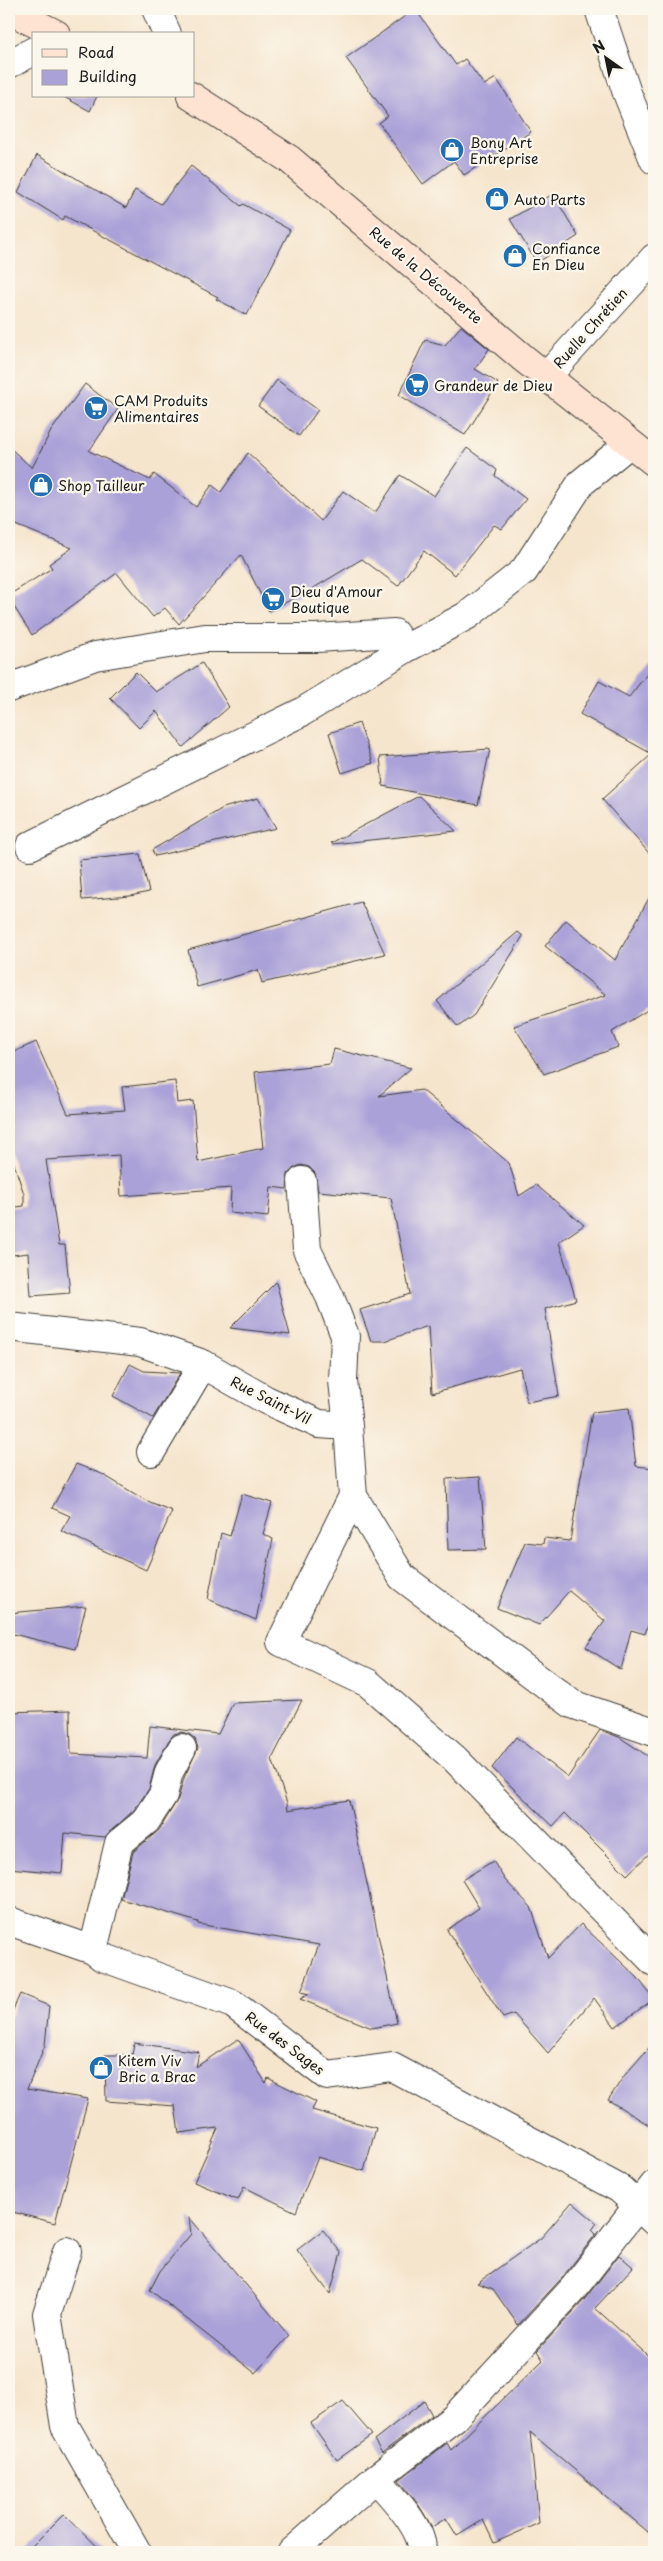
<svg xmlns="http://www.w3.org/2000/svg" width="663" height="2561" font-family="'Playpen Sans',sans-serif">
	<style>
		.building { fill: #aaa1d8 }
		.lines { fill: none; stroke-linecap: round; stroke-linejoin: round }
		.street-casing { stroke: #3d3a37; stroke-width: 30 }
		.secondary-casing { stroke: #3d3a37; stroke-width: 30 }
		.street { stroke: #fff; stroke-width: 28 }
		.secondary { stroke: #fee3d2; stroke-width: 28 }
		.labels { text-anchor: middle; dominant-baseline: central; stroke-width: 4.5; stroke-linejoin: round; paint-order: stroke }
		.poi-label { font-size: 14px; fill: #1c1c1c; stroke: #fbf7ec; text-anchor: start }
		.street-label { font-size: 14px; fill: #1c1c1c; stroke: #fbf7ec }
	</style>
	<rect width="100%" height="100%" fill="#fbf7ec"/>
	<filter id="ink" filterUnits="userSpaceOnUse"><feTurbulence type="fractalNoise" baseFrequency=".02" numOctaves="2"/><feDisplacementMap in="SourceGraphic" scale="10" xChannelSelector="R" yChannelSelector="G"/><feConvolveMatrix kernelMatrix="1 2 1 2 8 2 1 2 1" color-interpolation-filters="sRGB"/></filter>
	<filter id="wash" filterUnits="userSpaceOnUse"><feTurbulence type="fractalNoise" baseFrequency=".0096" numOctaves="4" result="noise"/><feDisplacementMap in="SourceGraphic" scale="20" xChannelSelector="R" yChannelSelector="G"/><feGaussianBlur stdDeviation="1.12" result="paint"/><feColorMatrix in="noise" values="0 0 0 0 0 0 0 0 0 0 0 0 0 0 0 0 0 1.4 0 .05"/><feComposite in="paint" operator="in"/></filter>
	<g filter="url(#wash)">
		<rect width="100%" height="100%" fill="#f6e5cd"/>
		<g id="blocks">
			<path class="building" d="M415,9L456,65L465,59L484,85L496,78L531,132L464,175L454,161L423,184L379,123L388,116L346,58Z
				M62,96H97L90,111Z
				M37,155L126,208L135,190L161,204L191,166L241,206L243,204L290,230L247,315L216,299L218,297L65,216L63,220L18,192Z
				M553,194L578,236L537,263L510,219Z
				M461,326L489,349L475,369L498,383L465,435L399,395L425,340L445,345Z
				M277,380L318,410L299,436L258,406Z
				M85,384L118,409L89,451L150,480L154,474L196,507L212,485L221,492L248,453L321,521L343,491L375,513L400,475L434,496L467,448L497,470L495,476L526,499L502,529L494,525L455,575L424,551L398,586L362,559L312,589L269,611L241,555L179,624L165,608L153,617L117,573L32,635L9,599V595L52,568L49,564L72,548L9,522V447L32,468L51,431Z
				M202,663L229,707L183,747L156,711L139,728L110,698L136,672L156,692Z
				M654,665V859L602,799L652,754L580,714L599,681L629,697Z
				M359,723L373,763L342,773L329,733Z
				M490,749L478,805L383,786L380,757Z
				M419,796L456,831L332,844L331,843Z
				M258,798L276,828L155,856L152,850L223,808Z
				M140,854L149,892L130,896L82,900L79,860Z
				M654,889V1006L612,1032L618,1047L544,1074L514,1026L606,995L545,946L566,920L615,960Z
				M361,902L385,954L262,983L258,970L197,987L188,950Z
				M518,932L523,936L474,1015L458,1027L437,1001Z
				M36,1042L68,1114L125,1110L122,1087L175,1081L177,1103L193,1101L198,1162L263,1148L255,1072L330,1064L334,1049L411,1068L379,1096L422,1090L509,1163L519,1196L536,1185L584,1225L559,1242L576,1300L545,1309L559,1396L527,1402L520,1368L432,1393L428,1326L385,1341H371L360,1310L410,1294L391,1198L318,1191L315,1173L309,1167L301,1165L294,1168L288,1174L287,1189L271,1187L268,1217L230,1213L231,1188L121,1196L119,1155L46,1160L59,1245H65L70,1293L31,1296L28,1253L12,1255L9,1231V1208L24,1206V1194L9,1149V1054Z
				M276,1282L290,1335L230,1328Z
				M130,1364L144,1371L180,1373L153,1418L113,1396Z
				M629,1408L636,1466L654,1468V1626L648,1625L645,1634L631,1630L621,1670L586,1647L605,1621L569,1591L539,1625L497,1608L525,1542L543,1544L544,1538L570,1541L592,1412Z
				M76,1464L102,1474L145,1500L172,1511L146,1570L61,1531L70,1516L52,1508Z
				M480,1477L486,1549L448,1550L446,1479Z
				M242,1494L272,1503L263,1534L273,1539L256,1620L208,1599L221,1533L230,1536Z
				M86,1606L75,1649L9,1633V1613Z
				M302,1700L272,1759L287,1803L288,1810L349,1800L397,2023L372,2028L300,1999L309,1994L301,1992L319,1945L198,1924V1922L121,1899L133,1852L159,1830L178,1799L184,1778L198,1748L195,1739L189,1734L181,1732L174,1734L169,1740L155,1765L149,1789L134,1810L105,1837L65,1833L62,1873L9,1868V1712L70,1710L71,1754L147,1758L150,1726L218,1734L233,1703Z
				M600,1730L619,1737L654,1760V1849L627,1875L565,1813L553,1826L492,1768L516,1737L568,1777Z
				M493,1861L505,1880L531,1907L548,1958L581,1924L637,1977L654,1999L615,2027L594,1998L548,2053L514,2014L503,2018L447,1930L479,1908L462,1880Z
				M20,1994L49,2006L45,2045L27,2089L88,2099L55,2223L9,2211V2019Z
				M238,2039L266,2083L268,2078L316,2102L312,2110L376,2128L364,2171L318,2157L296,2212L244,2187L238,2200L194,2182L218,2128L179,2133L175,2106L106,2101L105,2055H132L134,2043L199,2052L196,2067Z
				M654,2042V2128L608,2100L624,2076Z
				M572,2202L597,2223L592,2230L596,2234L561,2279L518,2325L493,2289L477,2283L541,2238Z
				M189,2217L289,2336L255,2373L150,2290L160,2271L191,2234Z
				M323,2230L341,2253L330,2294L297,2250Z
				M619,2255L633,2267L595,2308L654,2361V2537L530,2432L539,2523L494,2543L483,2520L457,2536L446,2518L432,2527L418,2504L399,2480L447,2443L451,2450L543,2360L537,2351L584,2300Z
				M343,2401L372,2435L337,2460L311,2423Z
				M424,2401L432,2415L382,2453L374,2440Z
				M64,2514L103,2552H26Z"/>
		</g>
	</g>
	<g filter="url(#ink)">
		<use href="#blocks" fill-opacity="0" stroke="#3d3a37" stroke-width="1"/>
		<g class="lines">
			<g class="street-casing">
				<path id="street" d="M156,9L167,34
					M599,9L627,93L654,160
					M9,64L34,51
					M547,376L654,258
					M9,688L95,656L205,638H317L394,633L405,649
					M30,846L302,712L405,649L468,615L524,571L581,483L629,444
					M302,1181L307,1250L330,1297L345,1336L343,1381L348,1426
					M9,1327L140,1342L203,1364L266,1400L319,1424L348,1426L353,1496L402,1577L572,1704L654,1732
					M151,1452L203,1364
					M353,1496L281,1642L368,1683L455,1759L654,1962
					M9,1921L93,1950L102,1957L233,2004L327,2076L392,2067L620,2189L654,2221
					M93,1950L119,1843L146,1821L163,1795L169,1772L182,1748
					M67,2251L47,2314L65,2426L137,2552
					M376,2478C391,2496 424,2528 422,2552
					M292,2552L376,2478L454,2418L573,2289L654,2185"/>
			</g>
			<g class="secondary-casing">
				<path id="secondary" d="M9,10L56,34
					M191,96L289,159L523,358L654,462"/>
			</g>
			<use href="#street" class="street"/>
			<use href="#secondary" class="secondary"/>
		</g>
	</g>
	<defs>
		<g id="shop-disc" transform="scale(1.25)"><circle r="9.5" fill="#1f6fb2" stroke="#fbf7ec"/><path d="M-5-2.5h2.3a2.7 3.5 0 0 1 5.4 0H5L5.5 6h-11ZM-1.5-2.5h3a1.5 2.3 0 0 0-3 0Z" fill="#fff"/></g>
		<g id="supermarket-disc" transform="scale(1.25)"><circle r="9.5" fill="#1f6fb2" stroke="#fbf7ec"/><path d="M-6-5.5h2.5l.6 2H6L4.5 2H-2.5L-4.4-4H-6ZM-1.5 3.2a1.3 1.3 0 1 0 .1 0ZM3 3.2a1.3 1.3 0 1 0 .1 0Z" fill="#fff"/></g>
	</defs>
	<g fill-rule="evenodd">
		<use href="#shop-disc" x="452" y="150"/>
		<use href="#shop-disc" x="497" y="199"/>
		<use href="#shop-disc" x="515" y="256"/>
		<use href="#supermarket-disc" x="417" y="385"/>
		<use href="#supermarket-disc" x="96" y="408"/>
		<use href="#shop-disc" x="41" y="485"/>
		<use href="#supermarket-disc" x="273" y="599"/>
		<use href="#shop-disc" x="101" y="2068"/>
	</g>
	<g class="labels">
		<g class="poi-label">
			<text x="470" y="142">Bony Art<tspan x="470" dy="16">Entreprise</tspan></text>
			<text x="514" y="199">Auto Parts</text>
			<text x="532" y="248">Confiance<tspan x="532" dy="16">En Dieu</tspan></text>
			<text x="434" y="385">Grandeur de Dieu</text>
			<text x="114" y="400">CAM Produits<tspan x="114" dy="16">Alimentaires</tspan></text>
			<text x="58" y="485">Shop Tailleur</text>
			<text x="290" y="591">Dieu d'Amour<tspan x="290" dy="16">Boutique</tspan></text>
			<text x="118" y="2060">Kitem Viv<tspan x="118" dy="16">Bric a Brac</tspan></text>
		</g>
		<g class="street-label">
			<text transform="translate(426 275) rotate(40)">Rue de la Découverte</text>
			<text transform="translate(590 328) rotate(-48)">Ruelle Chrétien</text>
			<text transform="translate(271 1400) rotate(27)">Rue Saint-Vil</text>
			<text transform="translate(285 2043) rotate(37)">Rue des Sages</text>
		</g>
	</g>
	<rect width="663" height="2561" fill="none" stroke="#fbf7ec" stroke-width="30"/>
	<rect x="32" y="32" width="162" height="65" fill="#fbf7ec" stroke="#a29f99"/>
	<rect x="42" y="49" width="25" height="8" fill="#fee3d2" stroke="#a29f99"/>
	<text x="78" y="58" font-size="15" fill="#1c1c1c">Road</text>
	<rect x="42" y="70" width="25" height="15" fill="#aaa1d8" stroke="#a29f99"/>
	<text x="78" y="82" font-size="15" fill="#1c1c1c">Building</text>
	<g transform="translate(606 58) rotate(327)" stroke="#fbf7ec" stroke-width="4" paint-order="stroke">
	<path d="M0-4L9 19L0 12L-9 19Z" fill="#1c1c1c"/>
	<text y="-8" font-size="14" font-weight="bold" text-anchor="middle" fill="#1c1c1c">N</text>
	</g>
</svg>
